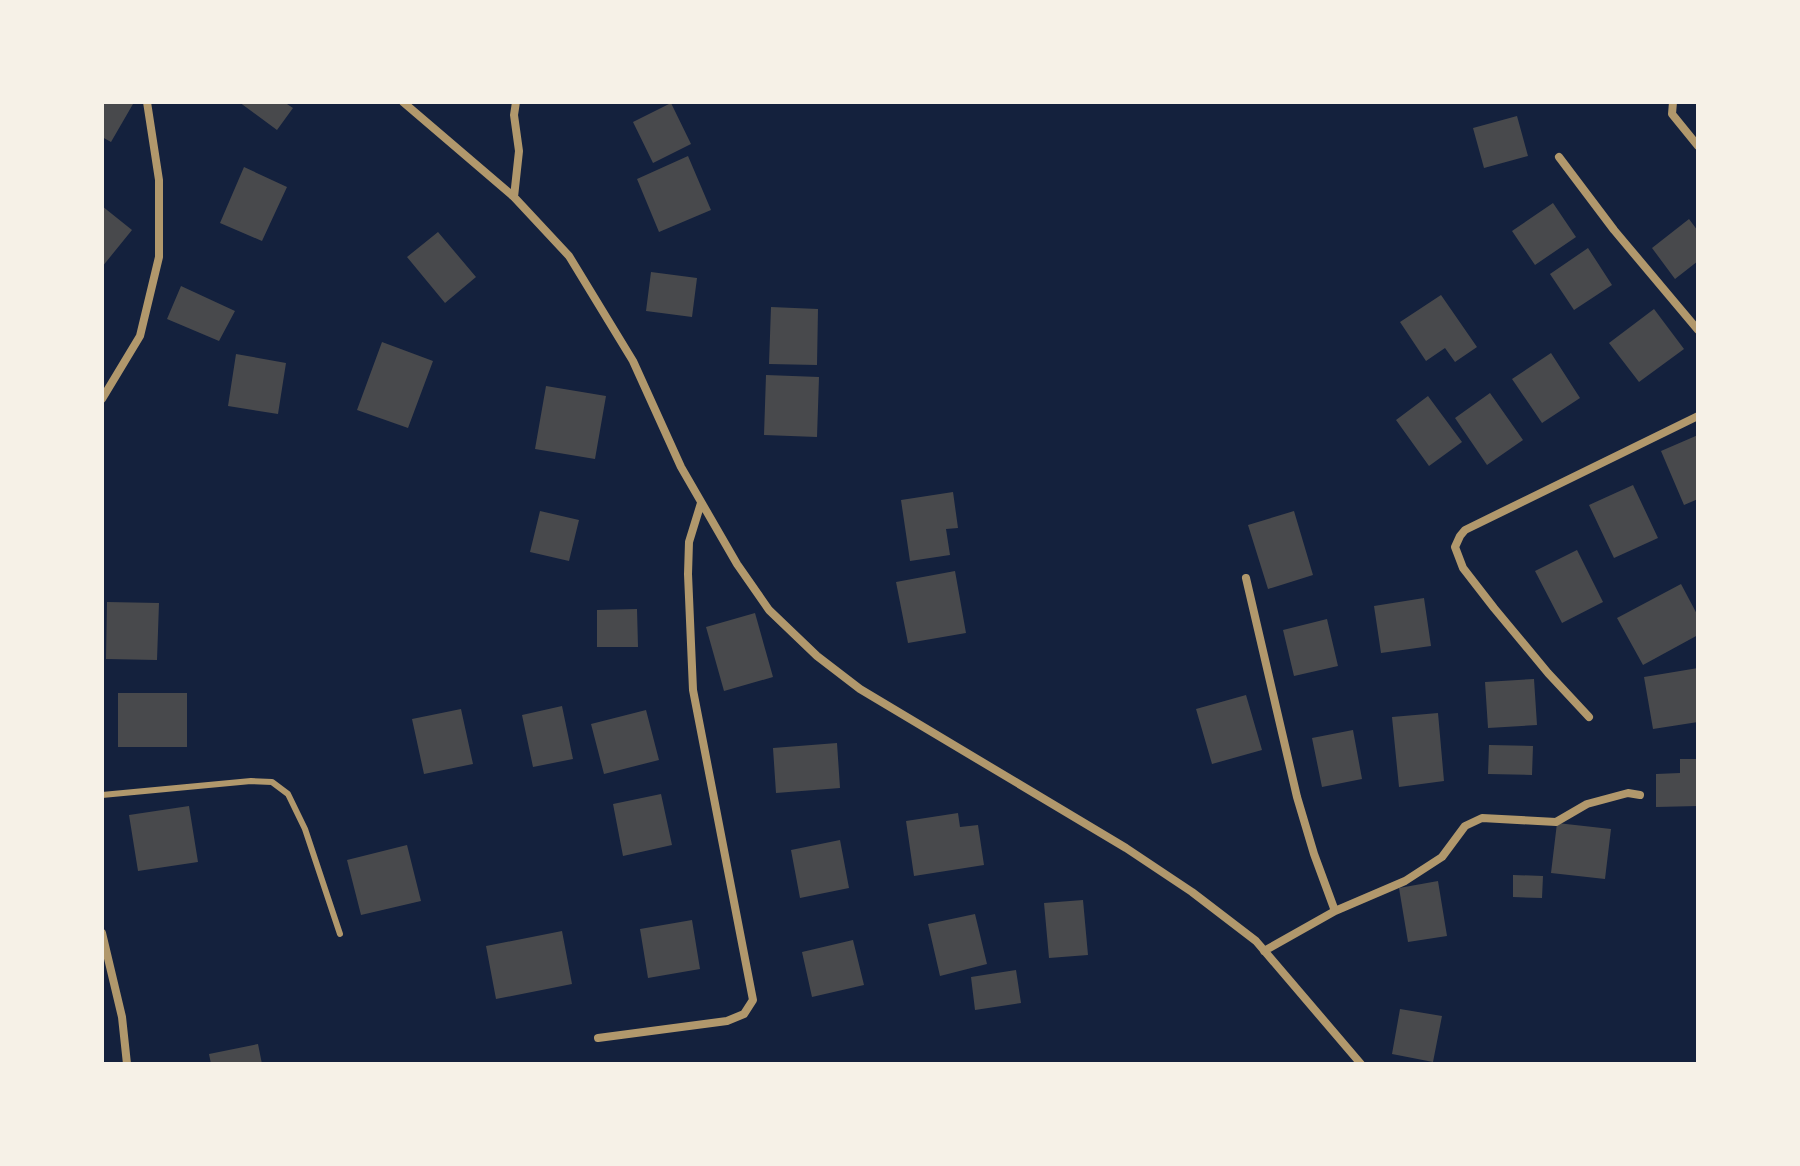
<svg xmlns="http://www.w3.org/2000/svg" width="1800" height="1166" font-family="'Source Sans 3',sans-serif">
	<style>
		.building { fill: #48494c }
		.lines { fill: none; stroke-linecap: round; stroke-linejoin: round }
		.service { stroke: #b1986c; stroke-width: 6 }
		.minor { stroke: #b1986c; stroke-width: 8 }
	</style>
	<rect width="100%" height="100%" fill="#14213d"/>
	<path class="building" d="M102,102H129L133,104L111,142L102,137Z
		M239,102H284L293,108L277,130Z
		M671,103L691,144L653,163L633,122Z
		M1517,116L1528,156L1484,168L1473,128Z
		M688,156L711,210L659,232L637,179Z
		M244,167L287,187L262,241L220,223Z
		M1553,203L1576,237L1535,265L1512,231Z
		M102,206L132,230L102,267Z
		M1689,219L1698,231V261L1675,279L1652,248Z
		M438,232L476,277L445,303L407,257Z
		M1588,248L1612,285L1574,310L1550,274Z
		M651,272L697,278L692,317L646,311Z
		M181,286L235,311L219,341L167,319Z
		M1441,295L1477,347L1455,362L1445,348L1426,361L1400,322Z
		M771,307L818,309L817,365L769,364Z
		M1654,309L1684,349L1639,382L1609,343Z
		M382,342L433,361L408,428L357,410Z
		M1551,353L1580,398L1542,423L1512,379Z
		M236,354L286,363L278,414L228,406Z
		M766,375L819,377L817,437L764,435Z
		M546,386L606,396L595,459L535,449Z
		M1490,393L1523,440L1487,465L1455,418Z
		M1428,396L1462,442L1429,466L1396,420Z
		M1698,435V499L1684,505L1661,451Z
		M1633,485L1658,538L1614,558L1589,505Z
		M953,492L958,528L946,529L950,555L910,561L901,500Z
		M540,511L579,520L569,561L530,552Z
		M1294,511L1313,575L1268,589L1248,525Z
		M1577,550L1603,602L1562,623L1535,571Z
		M955,571L966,633L908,643L896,582Z
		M1681,584L1698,616V635L1643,665L1617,618Z
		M1424,598L1431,646L1381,653L1374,606Z
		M107,602L159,603L157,660L106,659Z
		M637,609L638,647H597V610Z
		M755,613L773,677L724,691L706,627Z
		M1327,619L1338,666L1294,676L1283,630Z
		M1698,668V722L1653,729L1644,677Z
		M1534,679L1537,725L1488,728L1485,682Z
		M118,693H187V747H118Z
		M1246,695L1262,750L1212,764L1196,709Z
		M562,706L573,759L533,767L522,715Z
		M461,709L473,764L424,774L412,719Z
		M646,710L659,760L604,774L591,724Z
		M1438,713L1444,781L1399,787L1392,717Z
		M1353,730L1362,779L1322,787L1312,738Z
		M837,743L840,788L776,793L773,748Z
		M1489,745L1533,746L1532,775L1488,774Z
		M1680,759H1698V806L1656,807V774L1680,773Z
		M661,794L672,845L623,856L613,804Z
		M189,806L198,862L138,871L129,815Z
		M958,813L960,827L978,825L984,865L914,876L906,821Z
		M1557,823L1611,829L1605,879L1551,873Z
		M840,840L849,888L800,898L791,850Z
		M407,845L421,901L361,915L347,860Z
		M1513,875L1543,876L1542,898L1513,897Z
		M1438,881L1447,936L1408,942L1399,888Z
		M1083,900L1088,955L1049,958L1044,903Z
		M975,914L987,964L940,976L928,924Z
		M692,920L700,969L648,978L640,929Z
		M562,931L572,984L496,999L486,946Z
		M853,940L864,985L812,997L802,952Z
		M1016,970L1021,1003L975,1010L971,977Z
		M1400,1009L1442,1016L1433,1062L1392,1054Z
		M258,1044L262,1064H211L209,1054Z"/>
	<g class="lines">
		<path class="service" d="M102,795L251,781L272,782L288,794L305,829L340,934"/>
		<path class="minor" d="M403,102L514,197L569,256L633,361L681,467L737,564L769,610L817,656L860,689L1126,848L1192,892L1256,941L1361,1064
			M1673,102L1672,114L1698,146
			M1559,157L1614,230L1698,330
			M514,197L519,151L514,115L516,102
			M102,399L140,336L159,257V180L147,102
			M1246,578L1297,797L1314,854L1335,911
			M1589,717L1548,673L1494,608L1463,568L1455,547L1460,536L1465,530L1698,416
			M102,933L122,1017L127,1064
			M1264,951L1335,911L1405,881L1442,857L1465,826L1482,818L1556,822L1587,804L1628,793L1640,795
			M598,1038L727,1021L744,1014L753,1000L693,690L688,574L689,542L701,503"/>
	</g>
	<rect width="1800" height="1166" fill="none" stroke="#f6f1e7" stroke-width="208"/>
</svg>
